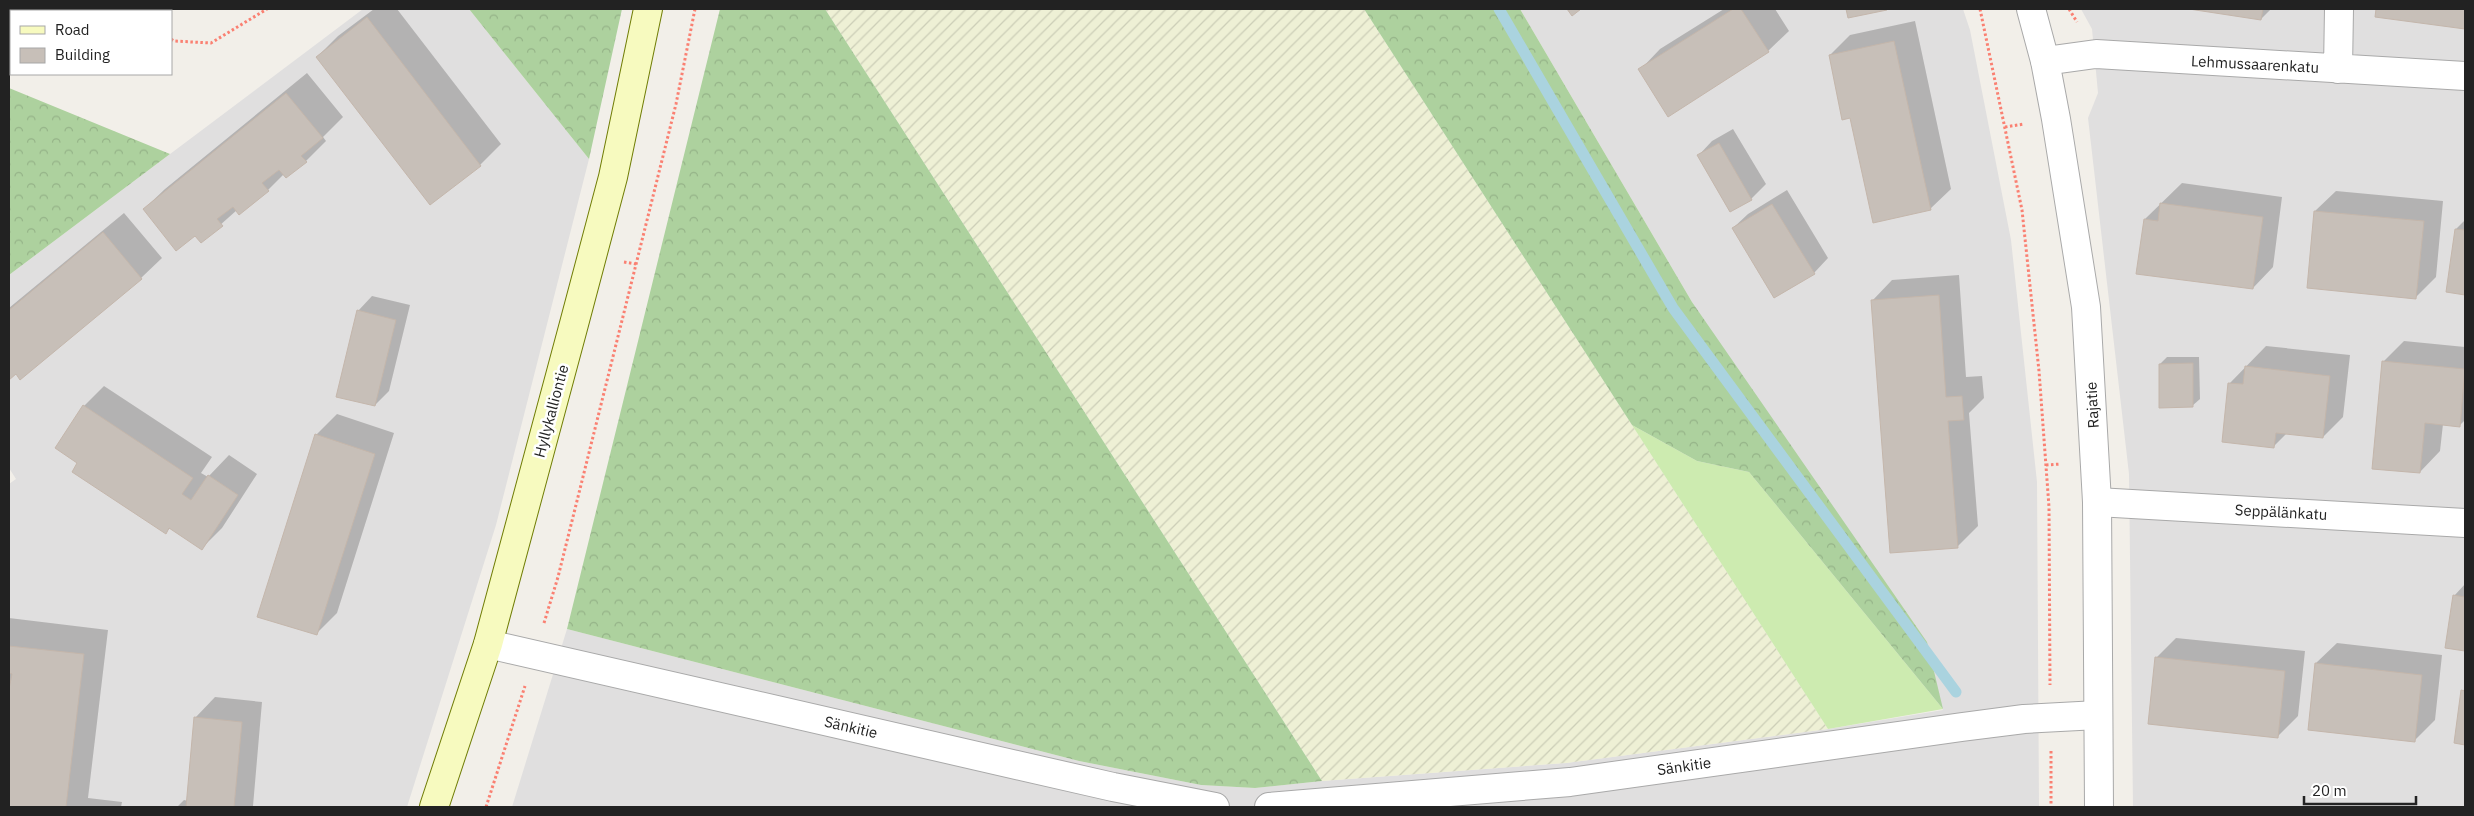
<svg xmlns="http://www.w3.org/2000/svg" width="2474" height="816" font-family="'IBM Plex Sans',sans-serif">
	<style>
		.residential { fill: #e0dfdf }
		.farmland { fill: url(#farmland-furrows) }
		.grass { fill: #cdebb0 }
		.forest { fill: url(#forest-crowns) }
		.shadow { fill: #0003 }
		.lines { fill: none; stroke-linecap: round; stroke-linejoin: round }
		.stream { stroke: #aad3df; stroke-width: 11 }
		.building { fill: #c7bfb8; stroke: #c4b6ab }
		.minor-casing { stroke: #a9a9a9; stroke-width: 30 }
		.tertiary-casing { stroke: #a9a9a9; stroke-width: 30 }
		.secondary-casing { stroke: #707d05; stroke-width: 30 }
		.path { stroke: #fa8072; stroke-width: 3; stroke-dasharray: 2.5 2.5; stroke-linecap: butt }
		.minor { stroke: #fff; stroke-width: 28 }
		.tertiary { stroke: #fff; stroke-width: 28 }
		.secondary { stroke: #f7fabf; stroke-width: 28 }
		.labels { text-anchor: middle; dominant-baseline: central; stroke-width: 5; stroke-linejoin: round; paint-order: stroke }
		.street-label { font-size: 15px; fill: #222; stroke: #fff }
	</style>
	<defs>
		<pattern id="farmland-furrows" width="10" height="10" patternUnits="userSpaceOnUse" patternTransform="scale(1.25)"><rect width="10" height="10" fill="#eef0d5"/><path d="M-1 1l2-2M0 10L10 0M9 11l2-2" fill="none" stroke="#ccceb7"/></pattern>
		<pattern id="forest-crowns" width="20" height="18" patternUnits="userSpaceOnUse" patternTransform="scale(1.25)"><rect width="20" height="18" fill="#add19e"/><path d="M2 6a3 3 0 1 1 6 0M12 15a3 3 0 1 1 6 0" fill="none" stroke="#95b388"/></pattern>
	</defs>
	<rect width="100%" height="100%" fill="#f2efe9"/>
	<path class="residential" d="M363,9H469L589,159L496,525L407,807H9V484L16,479L9,468V275Z
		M1520,9H1963L1970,30L2011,240L2037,482L2039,807H512L567,629L1079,761L1201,785L1255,788L1322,781L1566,763L1828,729L1943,710L1692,302Z
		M2081,9H2465V807H2133L2129,474L2088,118L2098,93L2092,29Z"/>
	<path class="farmland" d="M825,9H1364L1828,729L1566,763L1322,781Z"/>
	<path class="grass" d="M1632,425L1697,461L1749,472L1943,709L1828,729Z"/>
	<path class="forest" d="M469,9H622L589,159Z
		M720,9H825L1322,781L1255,788L1201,785L1079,761L567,629Z
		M1364,9H1520L1692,302L1927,642L1943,709L1749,472L1697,461L1632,425Z
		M9,88L170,154L9,275Z"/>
	<path class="shadow" d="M374,9H397L501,144L480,165L430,203L317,57L338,36Z
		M1724,9H1775L1789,31L1768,51L1669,115L1640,70L1660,49Z
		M2197,9H2271L2261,19Z
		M2377,9H2465V28L2376,16Z
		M1915,21L1951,189L1930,209L1851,116L1830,55L1850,35Z
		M307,73L343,117L323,137L326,141L306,161L284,174L268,190L237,210L201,242L195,234L144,209L165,189Z
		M1733,129L1766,184L1751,199L1730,211L1698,156L1712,141Z
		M2182,183L2282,197L2273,267L2253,288L2145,219Z
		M1787,190L1828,258L1814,273L1733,228L1748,214Z
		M2336,191L2443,201L2436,277L2416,297L2315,211Z
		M124,213L162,258L141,278L9,378V308Z
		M2465,220V294L2447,291L2456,229Z
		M1959,275L1966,377L1982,376L1984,398L1969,413L1978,526L1957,547L1872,301L1892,280Z
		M372,296L410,305L389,391L375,405L358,311Z
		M2404,341L2465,347V420L2460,425L2443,424L2440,451L2420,472L2383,362Z
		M2266,346L2350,355L2343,417L2323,437L2287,433L2274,446L2223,441L2230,383Z
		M2167,357H2199L2200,399L2192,406L2160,364Z
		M104,386L212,457L201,473L208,477L229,455L257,474L222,528L202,548L170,528L166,532L79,463L84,406Z
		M337,414L394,433L337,613L316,634V435Z
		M2465,584V650L2446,647L2454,596Z
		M9,618L108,630L88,798L122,802L121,807H9Z
		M2176,638L2305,651L2298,716L2277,737L2156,658Z
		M2337,643L2442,655L2435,720L2414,741L2316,663Z
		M2465,688V744L2456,742L2463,691Z
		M215,697L262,702L253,806L177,807L184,800L188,801L195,718Z"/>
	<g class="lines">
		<path class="stream" d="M1499,9L1673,308L1956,692"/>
	</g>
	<path class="building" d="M1567,9H1581L1572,16Z
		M1733,9H1741L1769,52L1668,117L1638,69Z
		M1846,9H1887V10L1848,18Z
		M2189,9H2263L2261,20Z
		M2376,9H2465V29L2375,17Z
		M367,17L481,166L430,205L316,57Z
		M1894,41L1931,210L1873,223L1850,118L1842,120L1829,55Z
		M286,93L323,138L301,156L307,162L286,178L279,170L262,183L269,191L239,215L233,207L217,219L223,226L201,243L195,236L176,251L143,209Z
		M1719,143L1752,200L1730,212L1697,155Z
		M2160,203L2263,217L2253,289L2136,274L2144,219L2158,221Z
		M1772,204L1815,274L1774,298L1732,228Z
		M2314,211L2424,221L2416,299L2307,288Z
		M2455,229L2465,230V295L2446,292Z
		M103,232L142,279L20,380L16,374L9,380V310Z
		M1939,295L1946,397L1962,396L1964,420L1948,421L1958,548L1890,553L1871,300Z
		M357,310L396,320L375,406L336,397Z
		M2382,361L2465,369L2460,427L2425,423L2420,473L2372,469Z
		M2193,363V407L2159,408V364Z
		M2245,366L2330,376L2323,438L2276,433L2274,448L2222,442L2228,383L2243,384Z
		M83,405L193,478L182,494L191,500L208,475L238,495L202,550L169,528L166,534L72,472L77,463L55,448Z
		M315,434L375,454L317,635L257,617Z
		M2453,595L2465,597V651L2445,648Z
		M9,646L84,654L66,807H9V689L12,674L9,673Z
		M2155,657L2285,671L2278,738L2148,724Z
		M2315,663L2422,675L2415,742L2308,730Z
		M2461,690L2465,691V745L2454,743Z
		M194,717L242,722L234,807H186Z"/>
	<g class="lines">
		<g class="minor-casing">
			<path id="minor" d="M2045,61L2096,54L2465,76
				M2338,69L2339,9
				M2097,502L2465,523
				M488,644L1113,787L1215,807
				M1269,807L1570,782L1962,727L2024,719L2098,715"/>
		</g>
		<g class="tertiary-casing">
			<path id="tertiary" d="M2031,9L2045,61L2056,119L2086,307L2097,502L2099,807"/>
		</g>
		<g class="secondary-casing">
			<path id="secondary" d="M434,807L488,644L574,324L613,177L648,9"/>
		</g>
		<path class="path" d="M138,9L140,11
			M1980,9L2022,210L2039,371L2049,507L2050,685
			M2069,9L2077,22
			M171,39L174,41L211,43L267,9
			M2005,127L2024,124
			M624,262L636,264
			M2046,465L2061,464
			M544,623L558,577L676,104L695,9
			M2051,751V807
			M486,807L525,686"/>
		<use href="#minor" class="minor"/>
		<use href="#tertiary" class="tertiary"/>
		<use href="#secondary" class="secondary"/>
	</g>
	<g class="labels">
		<g class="street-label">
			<text transform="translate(2255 64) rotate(3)">Lehmussaarenkatu</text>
			<text transform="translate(2092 405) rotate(-93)">Rajatie</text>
			<text transform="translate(551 411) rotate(-75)">Hyllykalliontie</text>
			<text transform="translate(2281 512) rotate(3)">Seppälänkatu</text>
			<text transform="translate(851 727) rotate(13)">Sänkitie</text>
			<text transform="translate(1684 766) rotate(-8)">Sänkitie</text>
		</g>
	</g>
	<rect width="2474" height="816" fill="none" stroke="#222222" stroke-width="20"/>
	<rect x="10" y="10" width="162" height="65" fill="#ffffff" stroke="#a7a7a7"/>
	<rect x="20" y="26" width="25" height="8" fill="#f7fabf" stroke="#a7a7a7"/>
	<text x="55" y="35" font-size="15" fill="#222222">Road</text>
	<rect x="20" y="48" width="25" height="15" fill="#c7bfb8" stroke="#a7a7a7"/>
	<text x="55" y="60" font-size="15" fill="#222222">Building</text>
	<path d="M2304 796v8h112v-8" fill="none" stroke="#222222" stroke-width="2.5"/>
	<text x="2312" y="796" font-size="15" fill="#222222" stroke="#ffffff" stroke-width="4" paint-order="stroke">20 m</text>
</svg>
